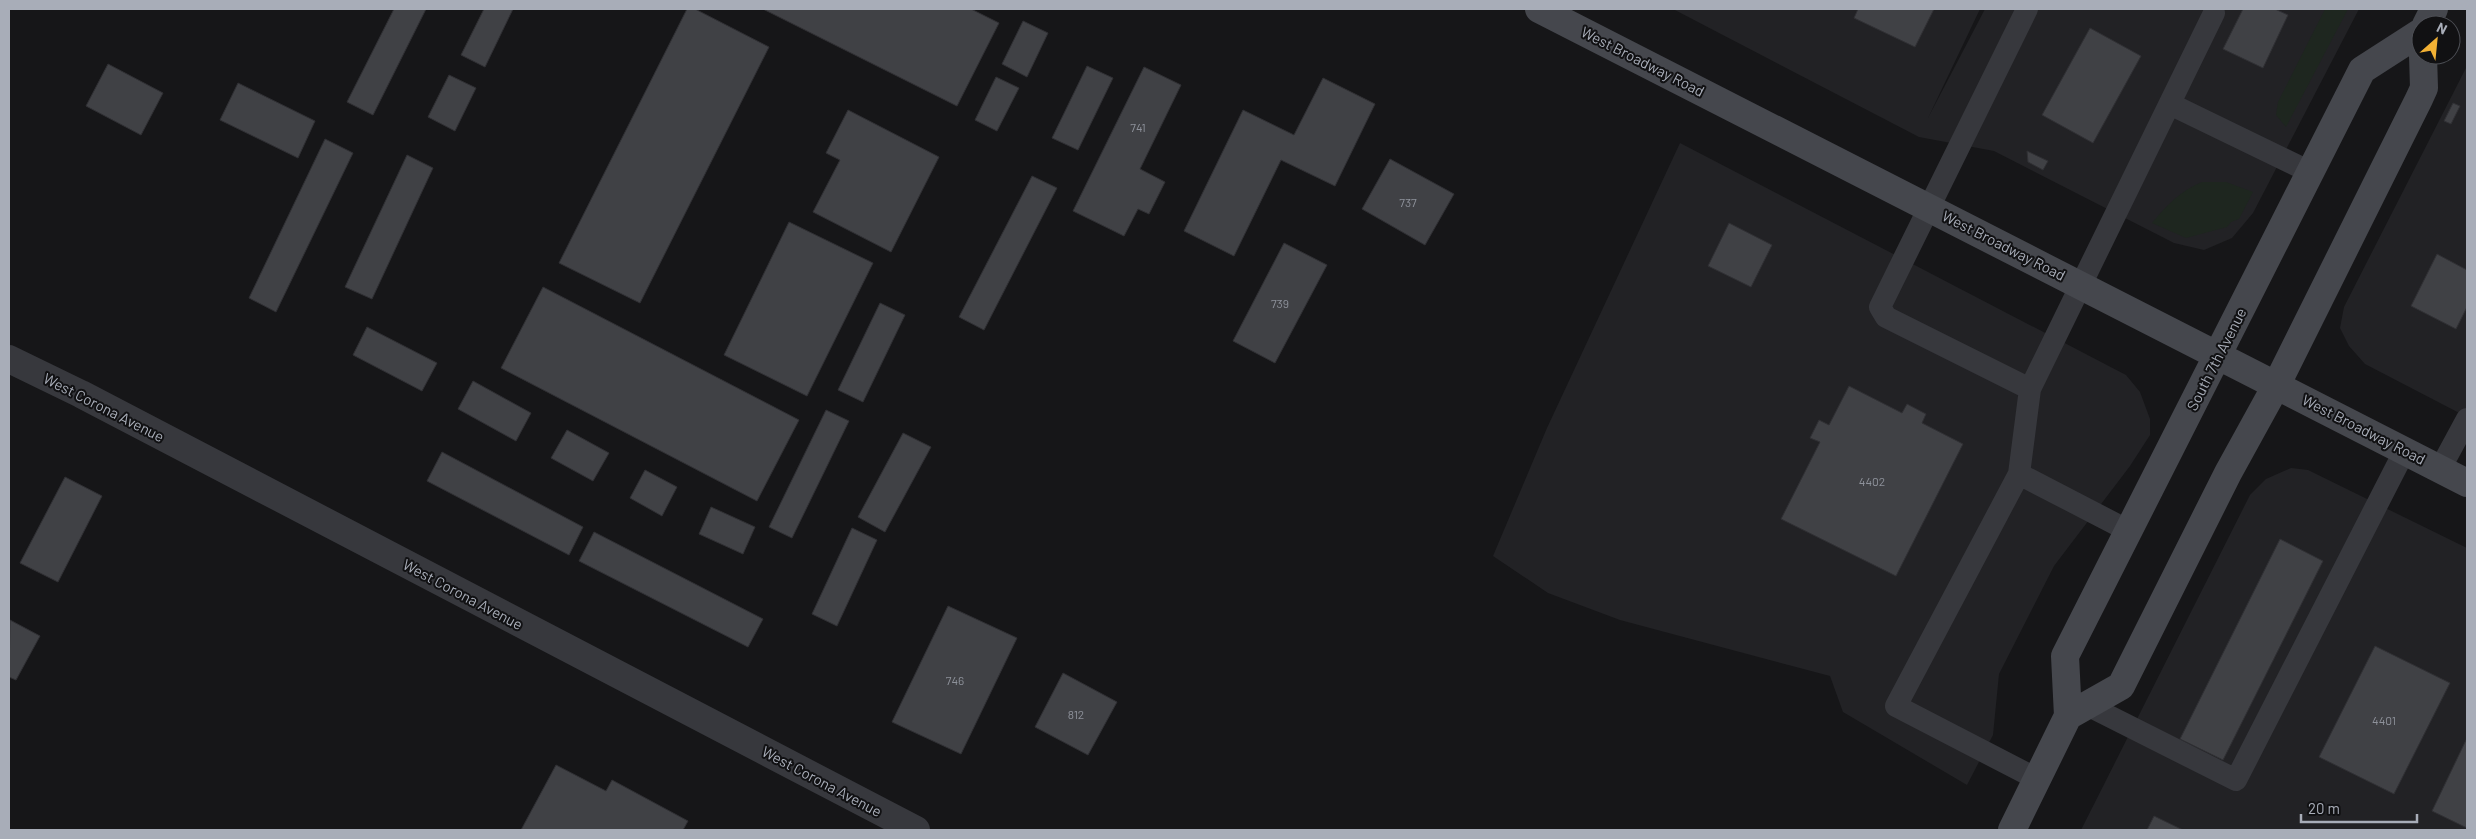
<svg xmlns="http://www.w3.org/2000/svg" width="2476" height="839" font-family="Barlow,sans-serif">
	<style>
		.built { fill: #222225 }
		.green { fill: #1e261f }
		.building { fill: #404145; stroke: #303034 }
		.lines { fill: none; stroke-linecap: round; stroke-linejoin: round }
		.service { stroke: #37383d; stroke-width: 22 }
		.minor { stroke: #37383d; stroke-width: 28 }
		.secondary { stroke: #45474d; stroke-width: 28 }
		.labels { text-anchor: middle; dominant-baseline: central; stroke-width: 4; stroke-linejoin: round; paint-order: stroke }
		.number-label { font-size: 12px; fill: #8e929b }
		.street-label { font-size: 15px; fill: #a8adb8; stroke: #111113 }
	</style>
	<rect width="100%" height="100%" fill="#161618"/>
	<path class="built" d="M1673,9H1980L1928,118L1985,9H2359L2253,213L2232,238L2204,250L2174,243L1994,151L1919,137Z
		M2467,66V417L2365,364L2349,346L2340,328L2344,307Z
		M1680,143L2126,375L2140,392L2150,419V435L2130,466L2054,566L1999,674L1993,735L1967,785L1843,712L1830,676L1620,620L1548,593L1493,556L1547,428Z
		M2291,468L2308,470L2467,548V830H2081L2250,495L2266,479Z"/>
	<path class="green" d="M2325,9H2348L2286,127L2276,115L2278,102Z
		M2202,182H2226L2253,192L2239,219L2231,222L2227,227L2186,238L2152,223C2167,205 2180,191 2202,182Z"/>
	<path class="building" d="M394,9H426L373,115L347,102Z
		M484,9H513L485,67L461,55Z
		M687,9H695L769,47L640,303L559,263Z
		M763,9H971L999,23L957,106Z
		M1858,9H1934L1915,47L1854,18Z
		M2243,9H2275L2288,15L2263,68L2223,49Z
		M1023,21L1048,33L1027,77L1002,64Z
		M2090,28L2141,56L2093,143L2042,115Z
		M108,64L163,93L141,135L86,106Z
		M1087,66L1113,78L1078,150L1052,138Z
		M1144,67L1181,85L1140,169L1165,182L1149,214L1138,209L1124,236L1073,211Z
		M449,75L476,88L455,131L428,117Z
		M996,77L1019,88L997,131L975,120Z
		M1323,78L1375,104L1335,186L1281,160L1234,256L1184,231L1243,110L1294,135Z
		M238,83L315,121L298,158L220,120Z
		M2453,103L2460,106L2451,124L2444,121Z
		M848,110L939,157L891,252L813,212L840,160L826,153Z
		M325,139L353,153L276,312L249,298Z
		M2027,151L2048,161L2043,170L2028,162Z
		M407,155L433,168L372,299L345,287Z
		M1390,159L1454,194L1425,245L1362,209Z
		M1032,176L1057,188L984,330L959,317Z
		M789,222L873,263L807,396L724,355Z
		M1729,223L1772,245L1751,287L1708,266Z
		M1284,243L1327,265L1275,363L1233,341Z
		M2437,254L2467,270V307L2456,329L2411,306Z
		M543,287L799,420L757,501L501,368Z
		M880,303L905,315L863,402L838,390Z
		M367,327L437,363L422,391L353,355Z
		M473,381L531,413L516,441L458,409Z
		M1849,386L1902,413L1907,404L1926,414L1922,423L1963,444L1896,576L1781,519L1820,442L1810,438L1819,420L1829,425Z
		M826,410L849,421L792,538L769,527Z
		M567,430L609,453L593,481L551,458Z
		M903,433L931,447L885,532L858,517Z
		M442,452L583,527L569,555L427,481Z
		M645,470L677,487L662,516L630,498Z
		M65,477L102,496L58,582L20,563Z
		M711,507L755,527L743,554L699,534Z
		M852,528L877,540L837,626L812,614Z
		M594,532L763,619L748,647L579,561Z
		M2280,539L2323,561L2223,760L2180,739Z
		M948,606L1017,638L961,754L892,722Z
		M10,620L40,636L16,680L9,677Z
		M2375,646L2450,683L2394,794L2319,757Z
		M1063,673L1117,702L1088,755L1035,727Z
		M2467,738V828L2432,811Z
		M556,765L606,791L612,780L688,821L683,830H521Z
		M2154,816L2183,830H2147Z"/>
	<g class="lines">
		<path class="service" d="M2027,9L1880,307L1886,317L2030,389L2019,474L1896,706L2037,779
			M2170,104L2310,172
			M2030,389L2214,13
			M2440,469L2467,419
			M2019,474L2129,531
			M2087,705L2236,780L2405,450"/>
		<path class="minor" d="M9,359L81,394L916,830"/>
		<path class="secondary" d="M1539,9L2467,483
			M2426,25L2434,9
			M2068,716L2121,686L2228,473L2277,384L2419,99L2424,88L2423,55
			M2012,830L2068,716L2065,656L2362,70L2421,32"/>
	</g>
	<g class="labels">
		<g class="number-label">
			<text x="1138" y="127">741</text>
			<text x="1408" y="202">737</text>
			<text x="1280" y="303">739</text>
			<text x="1872" y="481">4402</text>
			<text x="955" y="680">746</text>
			<text x="1076" y="714">812</text>
			<text x="2384" y="720">4401</text>
		</g>
		<g class="street-label">
			<text transform="translate(1643 61) rotate(27)">West Broadway Road</text>
			<text transform="translate(2004 245) rotate(27)">West Broadway Road</text>
			<text transform="translate(2216 359) rotate(-63)">South 7th Avenue</text>
			<text transform="translate(104 407) rotate(27)">West Corona Avenue</text>
			<text transform="translate(2364 429) rotate(27)">West Broadway Road</text>
			<text transform="translate(463 594) rotate(28)">West Corona Avenue</text>
			<text transform="translate(822 781) rotate(28)">West Corona Avenue</text>
		</g>
	</g>
	<rect width="2476" height="839" fill="none" stroke="#a8adb8" stroke-width="20"/>
	<g transform="translate(2436 40) rotate(27)"><circle r="24" fill="#111113" stroke="#4d4f55"/>
	<path d="M0-4L9 19L0 12L-9 19Z" fill="#f2b134"/>
	<text y="-8" font-size="14" font-weight="bold" text-anchor="middle" fill="#a8adb8">N</text>
	</g>
	<path d="M2301 814v8h116v-8" fill="none" stroke="#a8adb8" stroke-width="2.5"/>
	<text x="2308" y="814" font-size="15" fill="#a8adb8" stroke="#111113" stroke-width="4" paint-order="stroke">20 m</text>
</svg>
